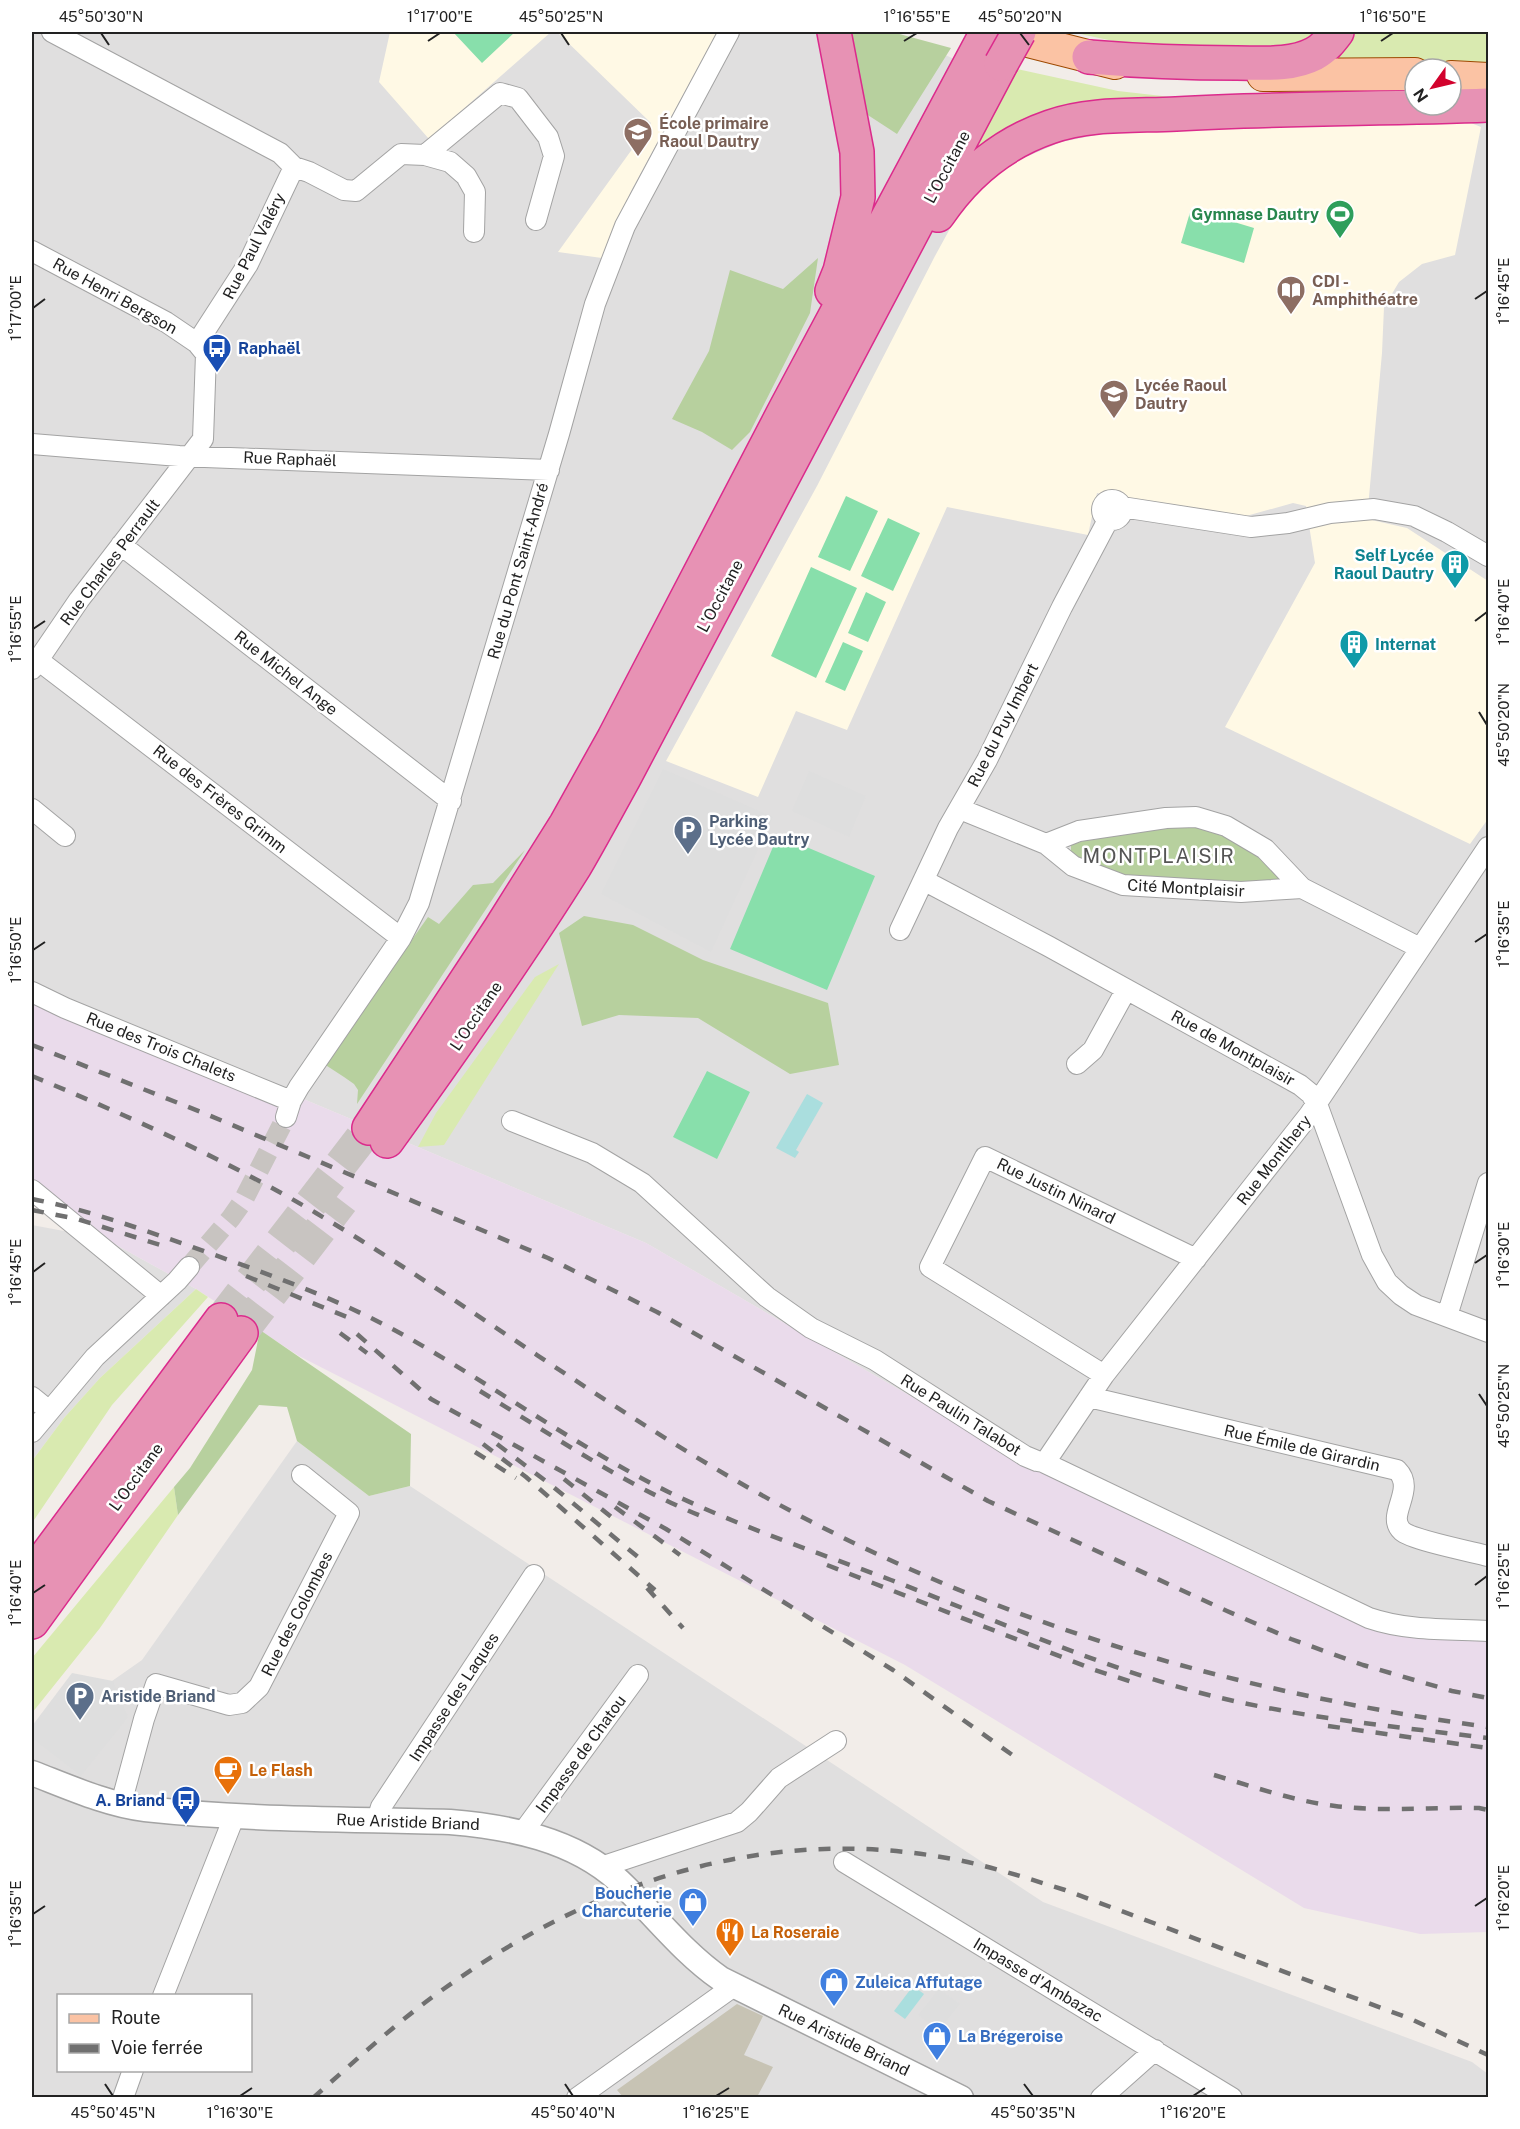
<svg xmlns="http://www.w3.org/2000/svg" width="1520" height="2129" font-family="'Public Sans',sans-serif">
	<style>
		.residential { fill: #e0dfdf; fill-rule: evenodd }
		.industrial { fill: #eadbeb }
		.education { fill: #fff9e5 }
		.construction { fill: #c7c3b4 }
		.grass { fill: #d9eab0 }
		.forest { fill: #b7d09e }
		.pitch { fill: #88dfab }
		.parking { fill: #dedede }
		.water { fill: #aadede }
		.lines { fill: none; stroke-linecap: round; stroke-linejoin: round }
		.minor-tunnel { stroke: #c8c4c1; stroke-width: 20; stroke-dasharray: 20 10; stroke-linecap: butt }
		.motorway-tunnel { stroke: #c8c4c1; stroke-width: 33; stroke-dasharray: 33 16; stroke-linecap: butt }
		.minor-casing { stroke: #a3a3a3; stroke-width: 22 }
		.tertiary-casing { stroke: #a3a3a3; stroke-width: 27 }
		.primary-casing { stroke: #9e4901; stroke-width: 34 }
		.motorway-casing { stroke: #db2b8c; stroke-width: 36 }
		.minor { stroke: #fff; stroke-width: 20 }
		.tertiary { stroke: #fff; stroke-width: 24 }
		.primary { stroke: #fbc3a4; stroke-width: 32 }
		.motorway { stroke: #e792b4; stroke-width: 33 }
		.rail { stroke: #707070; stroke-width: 4.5; stroke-dasharray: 12 12; stroke-linecap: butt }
		.motorway-bridge-casing { stroke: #db2b8c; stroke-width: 36; stroke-linecap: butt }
		.motorway-bridge { stroke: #e792b4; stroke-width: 33 }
		.ticks { fill: none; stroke: #222; stroke-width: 2 }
		.labels { text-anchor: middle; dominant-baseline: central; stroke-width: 5; stroke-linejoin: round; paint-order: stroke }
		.education-label { font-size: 16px; font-weight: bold; fill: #785e54; stroke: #fff; text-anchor: start }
		.street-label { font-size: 16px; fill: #222; stroke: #fff }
		.leisure-label { font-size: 16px; font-weight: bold; fill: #27864d; stroke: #fff; text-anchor: end }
		.transit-label { font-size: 16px; font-weight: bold; fill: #164399; stroke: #fff; text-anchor: start }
		.culture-label { font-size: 16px; font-weight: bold; fill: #0d838f; stroke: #fff; text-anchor: end }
		.service-label { font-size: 16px; font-weight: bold; fill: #4e5e75; stroke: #fff; text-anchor: start }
		.food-label { font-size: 16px; font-weight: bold; fill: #c56008; stroke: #fff; text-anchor: start }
		.shop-label { font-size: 16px; font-weight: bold; fill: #366cbe; stroke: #fff; text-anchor: start }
		.quarter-label { font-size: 20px; letter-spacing: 1.5px; fill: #555; stroke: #fff }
		.neatline { fill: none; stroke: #222; stroke-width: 2 }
		.ticks-label { font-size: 15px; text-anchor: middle; fill: #222 }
	</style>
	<rect width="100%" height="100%" fill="#f2ede9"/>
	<path class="residential" d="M32,32H896L1111,132L1461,119L1488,124V1638L1397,1634L1040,1471L646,1243L32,985Z
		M32,1225L64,1231L89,1230L196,1289L100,1378L64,1418L32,1461Z
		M297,1441L369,1496L410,1486L1043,1902L1472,2062L1488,2074V2097H32V1737L142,1660ZM58,1996H250V2070H58Z"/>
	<path class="industrial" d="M32,985L646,1243L1040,1471L1397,1634L1488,1638V1932L1420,1934L1304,1908L905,1665L299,1356L196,1289L89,1230L32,1178Z"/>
	<path class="education" d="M390,32H551L429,139L379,82Z
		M557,32H717L631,191L602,258L558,252L651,123Z
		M1461,119L1481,127L1455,255L1422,264L1399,282L1384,307L1382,353L1367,519L1407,528L1488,581V819L1470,844L1225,727L1315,563L1306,506L1293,503L1239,518L1097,493L1088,535L947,507L847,730L796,711L758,797L666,761L817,486L935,256L952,225L970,202L992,178L1021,159L1061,142L1111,132Z"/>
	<path class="construction" d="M737,2004L763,2016L744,2055L773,2067L757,2097H623L617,2090Z"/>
	<path class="grass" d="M1071,32H1330L1307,50L1151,49Z
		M1353,32H1488V67L1468,64L1322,65Z
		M1017,69L1118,91L1215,102L1157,109L960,171Z
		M559,964L444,1145L418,1147L436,1113L535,977Z
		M196,1289L208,1297L112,1405L32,1523V1461L64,1418L100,1378Z
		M174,1487L178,1515L100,1628L32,1713V1658Z"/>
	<path class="forest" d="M848,32H892L951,48L897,134L854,106Z
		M818,258L810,313L750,432L732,450L702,432L672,419L709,351L730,270L783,289Z
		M1192,823L1229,835L1281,875L1282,881L1249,884L1121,878L1071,855V845L1118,830Z
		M525,850L357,1104L358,1090L354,1084L344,1077L324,1064L428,917L439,924L473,885L493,883Z
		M584,916L633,925L703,960L828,1003L839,1065L790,1074L698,1018L619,1015L582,1026L559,933Z
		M260,1330L411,1434L410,1486L369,1496L297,1441L287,1407L259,1405L178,1515L174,1487L190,1468L252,1370Z"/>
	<path class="pitch" d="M453,32H515L482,63Z
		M1191,209L1254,228L1244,263L1181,243Z
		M846,496L878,511L850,571L818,557Z
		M888,518L920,533L893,591L861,576Z
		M811,567L857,588L816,678L771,656Z
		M866,592L886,602L868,642L848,633Z
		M843,642L863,651L845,691L825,682Z
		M778,835L875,876L827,990L730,949Z
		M707,1071L750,1092L717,1159L673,1137Z"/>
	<path class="parking" d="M663,769L773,817L711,952L601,894Z
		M809,771L866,796L849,837L792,811Z
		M72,1673L113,1681L128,1717L81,1776L32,1738V1726Z
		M939,1989L960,2004L939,2030L918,2015Z"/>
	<path class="water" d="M807,1094L823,1103L796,1150L799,1152L795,1158L776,1148Z
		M913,1986L924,1994L905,2019L894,2011Z"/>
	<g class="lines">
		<path class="minor-tunnel" d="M189,1267L231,1218L243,1201L286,1117"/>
		<path class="motorway-tunnel" d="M221,1320L369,1128
			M241,1333L342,1201"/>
		<g class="minor-casing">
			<path id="minor" d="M52,32L280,153L294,167L309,172L344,190L356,191L401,154L425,155L450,162L466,176L475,192L474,232
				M425,155L500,93L518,98L548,137L554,156L536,220
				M32,251L166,322L197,343L206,354L203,439L79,600L32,669
				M197,343L248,264L294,167
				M32,444L179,456L549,470
				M1102 510a10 10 0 1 1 20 0a10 10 0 1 1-20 0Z
				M1122,507L1251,527L1288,523L1330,513L1374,509L1414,516L1447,532L1488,556
				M121,545L451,801
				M38,660L401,938
				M32,809L65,836
				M960,809L1046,844L1073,866L1123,885L1241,892L1302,888
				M1046,844L1079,831L1166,818L1196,817L1226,826L1265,849L1302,888L1420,948
				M925,881L1048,946L1300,1085L1311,1094L1317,1104L1372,1255L1387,1282L1401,1295L1416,1305L1488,1332
				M900,930L948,828L987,760L1062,607L1108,520
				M32,992L65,1008L291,1101
				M1077,1064L1093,1050L1126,990
				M286,1117L291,1101L299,1087L401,938L419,903L559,434L595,304L625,226L729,32
				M512,1121L592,1153L642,1183L767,1297L811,1328L875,1360L1025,1456L1037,1461L1043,1462L1369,1618C1407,1631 1448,1629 1488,1631
				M32,1190L161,1296
				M1447,1316L1488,1183
				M1104,1375L930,1267L985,1157L1196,1259
				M32,1397L48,1410
				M1089,1397L1397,1470C1417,1490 1385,1515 1402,1531C1412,1540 1473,1552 1488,1556
				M32,1432L95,1357L177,1281L189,1267
				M1043,1462L1048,1458L1104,1375L1309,1115L1488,847
				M121,1804L144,1719L156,1684L229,1705L242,1703L259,1687L349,1513L302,1475
				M377,1820L381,1807L534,1575
				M523,1832L638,1675
				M844,1862L1232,2098
				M601,1867L737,1822L749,1812L779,1778L836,1741
				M163,1996L234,1817
				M123,2098L133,2070
				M577,2098L734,1986
				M1101,2098L1155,2050"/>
		</g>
		<g class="tertiary-casing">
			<path id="tertiary" d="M32,1773C66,1786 108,1805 145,1809C246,1820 348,1819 450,1822C509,1827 573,1839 619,1881C653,1913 682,1952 721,1979L961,2098"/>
		</g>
		<g class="primary-casing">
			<path id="primary" d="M1000,32L1028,41L1115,63
				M1263,75L1415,74
				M1451,77L1488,79"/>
		</g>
		<g class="motorway-casing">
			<path id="motorway" d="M1089,57C1138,61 1187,63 1237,63C1262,63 1291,66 1314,54C1324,49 1331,40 1337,32
				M938,215C965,175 1003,143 1050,127C1089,113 1134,116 1176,114C1280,108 1384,109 1488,105
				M832,291L840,271L858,197L857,152L834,32
				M369,1128L500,929L566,824L614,738L786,408L987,32
				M387,1141C452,1051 516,960 575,866C592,837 608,807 624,778L1001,64
				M32,1575L221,1320
				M32,1622L241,1333"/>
		</g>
		<use href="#minor" class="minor"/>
		<use href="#tertiary" class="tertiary"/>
		<use href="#primary" class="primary"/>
		<use href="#motorway" class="motorway"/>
		<path class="rail" d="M32,1045L206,1114L548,1258L657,1312L988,1501L1227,1611L1291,1639L1363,1665L1452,1691L1488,1698
			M32,1076C128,1116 225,1159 316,1213C483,1312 637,1432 810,1521C1026,1633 1249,1694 1488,1727
			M32,1199C94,1211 152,1233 212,1254C279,1278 345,1302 407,1337C487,1382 562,1436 643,1479C722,1521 808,1549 891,1580C991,1618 1090,1663 1193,1691C1290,1717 1390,1726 1488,1738
			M32,1210L77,1219L170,1248
			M246,1276L357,1321
			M340,1333L367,1353
			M357,1334L431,1399L666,1529L893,1670L1018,1759
			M480,1391C552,1435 623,1484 701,1516
			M483,1444L526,1477L655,1590
			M497,1444L551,1485L644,1562
			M475,1452L516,1478
			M564,1479L620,1524
			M615,1507L680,1555
			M827,1565L1095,1670L1138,1684
			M647,1588L683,1628
			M1328,1726L1488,1748
			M1214,1775C1254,1787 1294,1801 1335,1806C1383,1812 1431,1807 1479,1808L1488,1810
			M313,2098C356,2060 398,2021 445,1988C594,1882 764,1825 947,1858C988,1865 1026,1878 1065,1890L1411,2019L1488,2055"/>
		<g class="motorway-bridge-casing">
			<path id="motorway-bridge" d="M1001,64L1019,32"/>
		</g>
		<use href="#motorway-bridge" class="motorway-bridge"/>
	</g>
	<path class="ticks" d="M101,33L109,45M561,33L569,45M1020,33L1029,45M428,41L440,33M904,41L917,33M1381,41L1393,33M1475,299L1487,291M33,308L45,299M1475,621L1487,612M33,629L45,621M1479,712L1487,725M1475,942L1487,934M33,950L45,942M1475,1263L1487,1255M33,1272L45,1263M1479,1394L1487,1406M1475,1585L1487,1576M33,1593L45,1585M1475,1906L1487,1898M33,1914L45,1906M105,2084L113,2096M565,2084L573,2096M1024,2084L1033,2096M240,2096L252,2088M716,2096L729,2088M1193,2096L1205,2088"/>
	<defs>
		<g id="school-pin" transform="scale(1.5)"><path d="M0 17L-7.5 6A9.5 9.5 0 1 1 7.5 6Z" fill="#8d6e63" stroke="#fff"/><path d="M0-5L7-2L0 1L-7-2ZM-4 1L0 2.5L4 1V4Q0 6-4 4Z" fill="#fff"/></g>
		<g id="stadium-pin" transform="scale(1.5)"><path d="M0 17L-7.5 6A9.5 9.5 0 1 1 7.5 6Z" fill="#2e9e5b" stroke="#fff"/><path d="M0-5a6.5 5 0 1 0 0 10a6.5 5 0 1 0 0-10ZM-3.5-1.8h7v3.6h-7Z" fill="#fff"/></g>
		<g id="library-pin" transform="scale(1.5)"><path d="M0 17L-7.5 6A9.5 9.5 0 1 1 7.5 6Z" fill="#8d6e63" stroke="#fff"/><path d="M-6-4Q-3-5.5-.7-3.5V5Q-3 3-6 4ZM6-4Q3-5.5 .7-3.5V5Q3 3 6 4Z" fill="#fff"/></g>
		<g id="bus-pin" transform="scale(1.5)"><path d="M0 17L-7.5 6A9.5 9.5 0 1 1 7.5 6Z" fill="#1a4fb4" stroke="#fff"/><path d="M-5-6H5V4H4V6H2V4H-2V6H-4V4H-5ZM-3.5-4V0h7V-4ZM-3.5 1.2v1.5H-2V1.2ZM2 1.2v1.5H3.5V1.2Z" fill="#fff"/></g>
		<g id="building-pin" transform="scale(1.5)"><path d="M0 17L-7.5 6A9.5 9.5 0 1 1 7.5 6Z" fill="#0f9aa8" stroke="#fff"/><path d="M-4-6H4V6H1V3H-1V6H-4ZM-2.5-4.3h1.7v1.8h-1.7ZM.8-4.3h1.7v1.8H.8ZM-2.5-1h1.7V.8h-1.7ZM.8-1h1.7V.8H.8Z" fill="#fff"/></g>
		<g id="parking-pin" transform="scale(1.5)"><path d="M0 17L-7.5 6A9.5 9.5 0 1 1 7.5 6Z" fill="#5c6f8a" stroke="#fff"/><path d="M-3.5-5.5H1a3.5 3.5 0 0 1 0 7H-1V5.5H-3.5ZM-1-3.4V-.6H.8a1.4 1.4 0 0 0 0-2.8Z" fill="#fff"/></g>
		<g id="cafe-pin" transform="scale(1.5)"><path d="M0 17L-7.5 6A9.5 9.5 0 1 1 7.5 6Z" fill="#e8710a" stroke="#fff"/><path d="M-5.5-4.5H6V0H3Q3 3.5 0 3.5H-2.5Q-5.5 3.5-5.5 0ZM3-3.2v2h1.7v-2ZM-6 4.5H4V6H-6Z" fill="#fff"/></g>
		<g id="shop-pin" transform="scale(1.5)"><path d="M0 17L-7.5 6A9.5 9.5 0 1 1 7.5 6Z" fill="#3f7fe0" stroke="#fff"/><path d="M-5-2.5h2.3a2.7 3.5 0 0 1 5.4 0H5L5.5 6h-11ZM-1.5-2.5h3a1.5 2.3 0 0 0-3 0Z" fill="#fff"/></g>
		<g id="restaurant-pin" transform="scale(1.5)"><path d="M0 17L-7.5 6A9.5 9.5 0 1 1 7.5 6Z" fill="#e8710a" stroke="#fff"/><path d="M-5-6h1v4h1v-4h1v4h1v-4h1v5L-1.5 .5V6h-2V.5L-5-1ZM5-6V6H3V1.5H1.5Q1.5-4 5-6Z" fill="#fff"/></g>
	</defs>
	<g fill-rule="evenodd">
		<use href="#school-pin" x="638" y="132"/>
		<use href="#stadium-pin" x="1340" y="214"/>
		<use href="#library-pin" x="1291" y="290"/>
		<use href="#bus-pin" x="217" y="348"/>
		<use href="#school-pin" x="1114" y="394"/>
		<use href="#building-pin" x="1455" y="564"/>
		<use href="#building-pin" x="1354" y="644"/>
		<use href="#parking-pin" x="688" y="830"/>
		<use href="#parking-pin" x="80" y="1696"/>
		<use href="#cafe-pin" x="228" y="1770"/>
		<use href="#bus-pin" x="186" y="1800"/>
		<use href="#shop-pin" x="693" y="1902"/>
		<use href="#restaurant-pin" x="730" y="1932"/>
		<use href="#shop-pin" x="834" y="1982"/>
		<use href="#shop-pin" x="937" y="2036"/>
	</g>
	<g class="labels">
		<g class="education-label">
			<text x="659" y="123">École primaire<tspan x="659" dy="18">Raoul Dautry</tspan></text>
			<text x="1312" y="281">CDI -<tspan x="1312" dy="18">Amphithéatre</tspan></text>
			<text x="1135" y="385">Lycée Raoul<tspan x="1135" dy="18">Dautry</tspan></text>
		</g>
		<g class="street-label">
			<text transform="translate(947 167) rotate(-62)">L'Occitane</text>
			<text transform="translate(254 246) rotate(-63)">Rue Paul Valéry</text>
			<text transform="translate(115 296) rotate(29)">Rue Henri Bergson</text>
			<text transform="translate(290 459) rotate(2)">Rue Raphaël</text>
			<text transform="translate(110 562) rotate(-53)">Rue Charles Perrault</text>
			<text transform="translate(518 571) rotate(-74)">Rue du Pont Saint-André</text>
			<text transform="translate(720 596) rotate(-62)">L'Occitane</text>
			<text transform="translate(286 673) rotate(38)">Rue Michel Ange</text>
			<text transform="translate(1003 725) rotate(-63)">Rue du Puy Imbert</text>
			<text transform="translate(220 799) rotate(38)">Rue des Frères Grimm</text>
			<text transform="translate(1186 888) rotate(3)">Cité Montplaisir</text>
			<text transform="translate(476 1016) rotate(-56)">L'Occitane</text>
			<text transform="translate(161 1047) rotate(22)">Rue des Trois Chalets</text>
			<text transform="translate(1233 1048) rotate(29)">Rue de Montplaisir</text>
			<text transform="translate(1274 1160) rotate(-52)">Rue Montlhery</text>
			<text transform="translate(1056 1191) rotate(26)">Rue Justin Ninard</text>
			<text transform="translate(961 1415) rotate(32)">Rue Paulin Talabot</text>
			<text transform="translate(1302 1448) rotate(13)">Rue Émile de Girardin</text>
			<text transform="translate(136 1477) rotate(-54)">L'Occitane</text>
			<text transform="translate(297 1614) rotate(-63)">Rue des Colombes</text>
			<text transform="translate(454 1697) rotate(-57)">Impasse des Laques</text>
			<text transform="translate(581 1754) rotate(-54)">Impasse de Chatou</text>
			<text transform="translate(408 1822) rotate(2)">Rue Aristide Briand</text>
			<text transform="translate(1038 1980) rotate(31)">Impasse d'Ambazac</text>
			<text transform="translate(844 2040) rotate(26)">Rue Aristide Briand</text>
		</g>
		<g class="leisure-label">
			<text x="1319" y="214">Gymnase Dautry</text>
		</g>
		<g class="transit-label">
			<text x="238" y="348">Raphaël</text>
			<text x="165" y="1800" text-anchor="end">A. Briand</text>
		</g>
		<g class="culture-label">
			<text x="1434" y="555">Self Lycée<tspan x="1434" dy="18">Raoul Dautry</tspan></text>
			<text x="1375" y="644" text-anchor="start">Internat</text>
		</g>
		<g class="service-label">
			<text x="709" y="821">Parking<tspan x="709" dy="18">Lycée Dautry</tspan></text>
			<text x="101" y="1696">Aristide Briand</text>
		</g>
		<g class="food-label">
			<text x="249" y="1770">Le Flash</text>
			<text x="751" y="1932">La Roseraie</text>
		</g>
		<g class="shop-label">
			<text x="672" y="1893" text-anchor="end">Boucherie<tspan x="672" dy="18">Charcuterie</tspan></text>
			<text x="855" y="1982">Zuleica Affutage</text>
			<text x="958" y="2036">La Brégeroise</text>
		</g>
		<g class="quarter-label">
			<text x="1159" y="856">MONTPLAISIR</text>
		</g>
	</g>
	<rect width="1520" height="2129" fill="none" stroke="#ffffff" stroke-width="66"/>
	<rect x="57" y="1994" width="195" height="78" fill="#ffffff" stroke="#a7a7a7" stroke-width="1.5"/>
	<rect x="69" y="2014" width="30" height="9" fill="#fbc3a4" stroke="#a7a7a7" stroke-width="1.5"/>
	<text x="111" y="2024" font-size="18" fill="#222222">Route</text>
	<rect x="69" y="2044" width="30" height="9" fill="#707070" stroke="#a7a7a7" stroke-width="1.5"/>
	<text x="111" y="2054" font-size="18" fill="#222222">Voie ferrée</text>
	<g transform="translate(1433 87) rotate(236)"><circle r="28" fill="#ffffff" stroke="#a7a7a7" stroke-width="1.5"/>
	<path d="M0-4.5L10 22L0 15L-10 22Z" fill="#d2022d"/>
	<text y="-9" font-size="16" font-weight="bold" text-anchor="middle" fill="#222222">N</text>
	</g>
	<rect x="33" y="33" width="1454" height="2063" class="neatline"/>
	<g class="ticks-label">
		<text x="101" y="22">45°50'30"N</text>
		<text x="440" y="22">1°17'00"E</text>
		<text x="561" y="22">45°50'25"N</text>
		<text x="917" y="22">1°16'55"E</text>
		<text x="1020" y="22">45°50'20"N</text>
		<text x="1393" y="22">1°16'50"E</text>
		<text transform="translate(1504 291) rotate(-90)" y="5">1°16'45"E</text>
		<text transform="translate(16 308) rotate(-90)" y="5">1°17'00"E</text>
		<text transform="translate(1504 612) rotate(-90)" y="5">1°16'40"E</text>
		<text transform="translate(16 629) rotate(-90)" y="5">1°16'55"E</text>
		<text transform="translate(1504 725) rotate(-90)" y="5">45°50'20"N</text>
		<text transform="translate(1504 934) rotate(-90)" y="5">1°16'35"E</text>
		<text transform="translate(16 950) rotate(-90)" y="5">1°16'50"E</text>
		<text transform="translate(1504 1255) rotate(-90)" y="5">1°16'30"E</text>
		<text transform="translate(16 1272) rotate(-90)" y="5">1°16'45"E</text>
		<text transform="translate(1504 1406) rotate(-90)" y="5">45°50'25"N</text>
		<text transform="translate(1504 1576) rotate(-90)" y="5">1°16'25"E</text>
		<text transform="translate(16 1593) rotate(-90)" y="5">1°16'40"E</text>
		<text transform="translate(1504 1898) rotate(-90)" y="5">1°16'20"E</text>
		<text transform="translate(16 1914) rotate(-90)" y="5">1°16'35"E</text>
		<text x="113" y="2118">45°50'45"N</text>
		<text x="240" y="2118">1°16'30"E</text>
		<text x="573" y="2118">45°50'40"N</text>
		<text x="716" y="2118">1°16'25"E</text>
		<text x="1033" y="2118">45°50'35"N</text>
		<text x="1193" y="2118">1°16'20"E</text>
	</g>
</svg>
